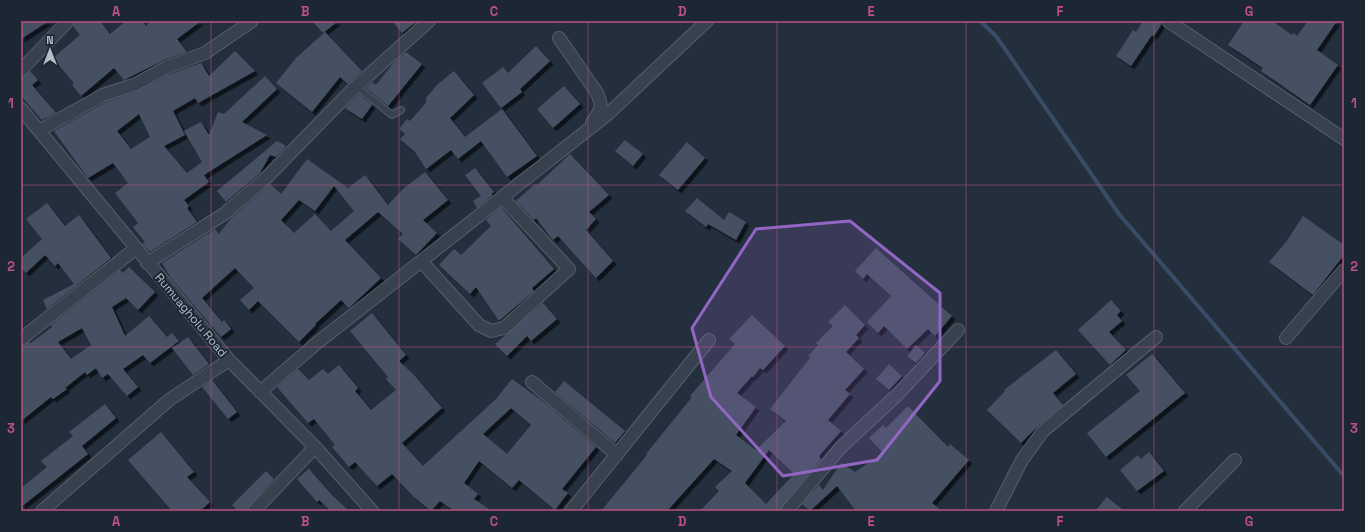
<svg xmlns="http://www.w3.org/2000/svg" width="1365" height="532" font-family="'Space Grotesk',sans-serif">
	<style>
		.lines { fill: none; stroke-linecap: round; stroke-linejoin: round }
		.stream { stroke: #394c67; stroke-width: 4 }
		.building { fill: #455162; fill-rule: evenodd; filter: url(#shadow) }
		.service-casing { stroke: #565f6c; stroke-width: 8 }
		.minor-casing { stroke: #565f6c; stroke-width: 14 }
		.service { stroke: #38414e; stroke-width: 6 }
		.minor { stroke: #38414e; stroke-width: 12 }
		.marked { fill: #9266c3; fill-opacity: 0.2; stroke: #9266c3; stroke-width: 3; stroke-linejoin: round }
		.grid { fill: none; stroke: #bd5182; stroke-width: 1; stroke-opacity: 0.55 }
		.labels { text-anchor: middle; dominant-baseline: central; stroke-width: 4; stroke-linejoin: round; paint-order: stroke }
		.street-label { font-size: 12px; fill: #b4bcc9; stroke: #1d2633 }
		.neatline { fill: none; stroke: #bd5182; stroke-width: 1.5 }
		.grid-label { font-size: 13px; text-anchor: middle; font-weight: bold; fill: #bd5182 }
	</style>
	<defs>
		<filter id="shadow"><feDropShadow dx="3.5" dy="3.5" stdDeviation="0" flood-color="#0009"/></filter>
	</defs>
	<rect width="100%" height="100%" fill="#242f3e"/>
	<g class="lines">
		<path class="stream" d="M980,21L996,36L1119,214L1344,476"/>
	</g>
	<path class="building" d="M21,21H49L21,39Z
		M75,21H100L110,34L126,21H142L146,26L151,21H201L177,39L187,52L164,60L124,80L114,68L81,96L72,85L74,83L53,58L80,35L73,26Z
		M312,21H338L323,33Z
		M392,21H417L402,33Z
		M1143,21H1161V25L1154,36L1152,35L1131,66L1116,56L1133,30L1136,32Z
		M1244,21H1272L1292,35L1293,33L1297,36L1308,21H1337L1317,50L1338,65L1310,105L1261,71L1263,68L1228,45Z
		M325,32L362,71L348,84L340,77L312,112L276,83L296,58Z
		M536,46L550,61L520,89L522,92L501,108L482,83L503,67L508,73Z
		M235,51L255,71L198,103L195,98L173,111L185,135L164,146L187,173L202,162L184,131L201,122L209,135L218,112L224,114L265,76L277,89L242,122L267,135L204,175L209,182L184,200L189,206L187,208L197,222L150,252L142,244L145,242L133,227L138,223L115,193L128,183L113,163L88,178L54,131L106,102L138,91L170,74L201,63L209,76ZM139,114L150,137L131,149L117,131Z
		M406,52L422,64L388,106L366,88L372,82L376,85L394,62Z
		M30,71L38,80L32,85L56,113L42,120L21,96V77Z
		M454,71L474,95L450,118L465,137L502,109L537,156L507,177L481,141L458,159L451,150L426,169L415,152L400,139L405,134L399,129L407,119L410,121L426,103V98L437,85Z
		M564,86L580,104L553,128L537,109Z
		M359,94L372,105L362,119L345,108Z
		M625,140L643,154L633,166L615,151Z
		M277,141L286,146L284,149L276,157L270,155L260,173L226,202L217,191Z
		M687,142L705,158L678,190L659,175Z
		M570,154L609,195L589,212L596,219L586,230L613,261L596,278L558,236L553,240L536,218L534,220L516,201L535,184L537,185Z
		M307,159L348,188L365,175L388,205L403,189L425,172L448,200L423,220L437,233L416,255L398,239L403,234L378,212L345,240L381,278L349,308L341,300L315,324L316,325L299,342L258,301L249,310L240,300L254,288L235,268L202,298L222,322L224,320L231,329L221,337L171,278L162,263L215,229L219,234L231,218L270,184L281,194ZM334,186L354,211L331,231L315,214L294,233L281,220L299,200L315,211Z
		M475,168L494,192L491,194L493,195L477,208L473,201L481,196L465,175Z
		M697,198L724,220L729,212L746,222L736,240L708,224L706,227L685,211Z
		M47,203L65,226L79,215L111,258L47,309L43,300L74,284L58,263L55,266L45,255L26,273L21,268V258L42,239L26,219Z
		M501,207L554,269L532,288L534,291L499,321L476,287L470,294L439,265L454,249L461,255L491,226L486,220Z
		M1303,216L1344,245V255L1313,295L1269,262L1286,242Z
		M876,248L952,316L935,336L928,329L907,349L884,326L878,333L867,322L891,296L867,274L863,279L855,271Z
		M129,267L155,292L138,310L126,298L112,307L125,336L149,316L167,337L172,333L179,341L150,363L143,355L123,369L138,387L127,396L108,374L102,378L96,368L87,375L85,372L65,388L67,389L53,399L51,397L21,421V346L29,342L31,343L52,327L51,325L120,270L123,273ZM82,328L91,345L71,359L58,342Z
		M1111,300L1121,311L1117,315L1122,321L1109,332L1126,350L1110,365L1078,330Z
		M543,303L557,319L531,341L527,336L507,356L495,344Z
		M845,305L865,325L856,335L859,338L846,352L864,369L845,390L850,394L828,420L841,431L819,456L821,459L779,511H700L719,491L715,487L732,471L714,459L667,511H601L638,466L647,455L646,454L692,397L690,396L735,344L729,339L752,315L785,346L763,370L760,368L753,377L752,376L737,393L756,407L736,435L756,450L786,421L770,409L810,358L808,356L818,345L816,343L833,326L828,322ZM769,450L794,474L766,504L745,483Z
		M372,313L406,355L399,361L414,375L442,408L402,443L423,466L496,399L512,379L545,403L596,447L562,489L568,493L555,510L519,480L512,488L479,461L464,483L478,494L474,499L492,511H454L440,501L431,511L414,497L392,474L377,486L355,462L349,467L332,447L335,445L314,419L308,423L277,387L298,369L309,380L323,369L328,374L339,365L358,388L355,391L371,410L396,390L386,379L388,377L350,331ZM511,408L531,425L507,454L483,434Z
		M188,337L209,364L193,375L172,348Z
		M916,345L925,353L916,363L907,356Z
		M1056,350L1076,374L1053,393L1063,405L1040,424L1021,443L987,410L1005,391L1004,390Z
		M1152,354L1185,393L1106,457L1087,433L1140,391L1126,375Z
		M889,364L902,376L889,390L876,379Z
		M212,380L237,412L228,419L202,387Z
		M564,381L625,431L615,443L555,392Z
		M105,404L116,418L82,446L88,454L21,507V488L47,467L41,461L73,436L69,432Z
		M908,406L948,447L950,444L969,460L932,503L942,511H856L837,486L810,511L802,504L819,485L823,490L841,463L855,472L883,453L869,438L883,425L886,428Z
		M161,432L194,472L187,477L210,502L200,511H172L128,460Z
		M1149,452L1164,471L1137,491L1120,470L1138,455L1141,459Z
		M309,469L332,495L349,511H331L319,500L317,502L297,479Z
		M266,471L274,479L245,511H238L232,505Z
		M1107,497L1124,511H1095Z"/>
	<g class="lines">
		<g class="service-casing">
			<path id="service" d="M356,86L392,115L401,110"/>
		</g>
		<g class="minor-casing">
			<path id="minor" d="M1168,21L1344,139
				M559,38L597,93C604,108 600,110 592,123
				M21,70L68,21
				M21,109L229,360L315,447L372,511
				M40,130L103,95L136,84L167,67L205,53L252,21
				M422,262L479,325L491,331L504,328L569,269L502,197
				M147,263L224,214L267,177L352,90L429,21
				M1286,338L1344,270
				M21,339L135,249
				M532,382L617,455
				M260,392L317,343L608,114L707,21
				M42,511L169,400L229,360
				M254,511L315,447
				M571,511L709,340
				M787,511L841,447L897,395L958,330
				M996,511L1022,460L1043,431L1156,337
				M1185,511L1235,460"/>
		</g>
		<use href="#service" class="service"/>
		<use href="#minor" class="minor"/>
	</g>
	<path class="marked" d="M850,221L940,293V381L877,460L783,476L711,397L692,328L756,229Z"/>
	<path class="grid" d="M211,21V511M399,21V511M588,21V511M777,21V511M966,21V511M1154,21V511M21,185H1344M21,347H1344"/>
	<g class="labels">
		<g class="street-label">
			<text transform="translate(191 315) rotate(50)">Rumuagholu Road</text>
		</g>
	</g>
	<rect width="1365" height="532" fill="none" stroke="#1d2633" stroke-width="44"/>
	<g transform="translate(50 50)" stroke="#1d2633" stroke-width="3" paint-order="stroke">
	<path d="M0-3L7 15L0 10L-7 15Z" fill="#b4bcc9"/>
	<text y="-6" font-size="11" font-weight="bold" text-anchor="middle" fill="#b4bcc9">N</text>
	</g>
	<rect x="22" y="22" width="1321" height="488" class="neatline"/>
	<g class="grid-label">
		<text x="116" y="16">A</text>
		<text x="305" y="16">B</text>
		<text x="494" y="16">C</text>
		<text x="682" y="16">D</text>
		<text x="871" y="16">E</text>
		<text x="1060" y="16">F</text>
		<text x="1249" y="16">G</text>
		<text x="11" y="108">1</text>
		<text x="1354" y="108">1</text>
		<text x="11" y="271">2</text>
		<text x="1354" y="271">2</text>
		<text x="11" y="433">3</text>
		<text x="1354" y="433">3</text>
		<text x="116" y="526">A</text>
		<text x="305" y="526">B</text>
		<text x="494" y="526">C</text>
		<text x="682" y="526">D</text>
		<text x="871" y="526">E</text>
		<text x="1060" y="526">F</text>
		<text x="1249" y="526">G</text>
	</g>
</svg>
